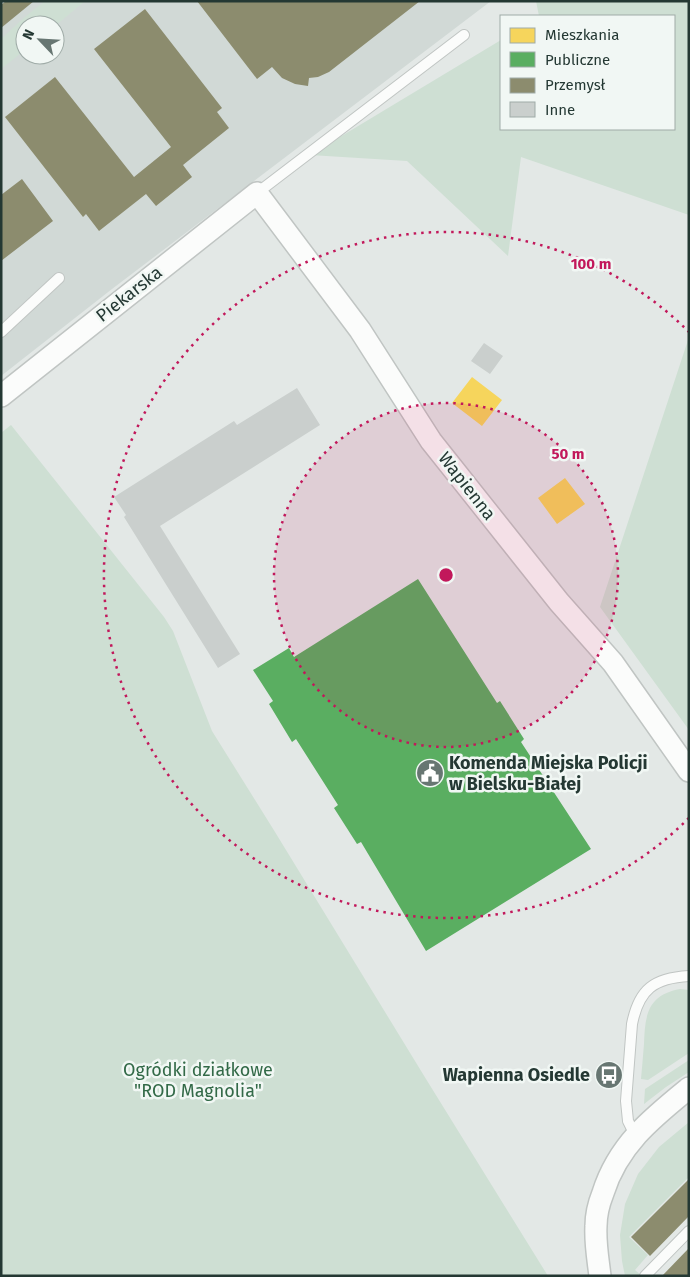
<svg xmlns="http://www.w3.org/2000/svg" width="690" height="1277" font-family="'Fira Sans',sans-serif">
	<style>
		.built { fill: #d1d9d6; fill-rule: evenodd }
		.green { fill: #cedfd3 }
		.homes { fill: #f6d55c }
		.public { fill: #5aae61 }
		.industry { fill: #8c8c6e }
		.building { fill: #cacfcd }
		.lines { fill: none; stroke-linecap: round; stroke-linejoin: round }
		.service-casing { stroke: #c0c5c3; stroke-width: 12 }
		.minor-casing { stroke: #c0c5c3; stroke-width: 24 }
		.service { stroke: #fbfcfb; stroke-width: 10 }
		.minor { stroke: #fbfcfb; stroke-width: 21 }
		.ring { fill: none; stroke: #c2185b; stroke-width: 2.5; stroke-dasharray: 2.5 5 }
		.labels { text-anchor: middle; dominant-baseline: central; stroke-width: 5; stroke-linejoin: round; paint-order: stroke }
		.street-label { font-size: 18px; fill: #243833; stroke: #f1f7f4 }
		.poi-label { font-size: 18px; font-weight: bold; fill: #243833; stroke: #f1f7f4; text-anchor: start }
		.park-label { font-size: 18px; fill: #336a48; stroke: #f1f7f4 }
		.centre { fill: #c2185b; stroke: #f1f7f4; stroke-width: 2.5 }
		.ring-label { font-size: 15px; text-anchor: middle; font-weight: bold; fill: #c2185b; stroke: #f1f7f4; stroke-width: 5; stroke-linejoin: round; paint-order: stroke }
	</style>
	<rect width="100%" height="100%" fill="#e3e8e6"/>
	<path class="built" d="M1,1H491L112,289L1,376ZM25,25H55V55H25Z"/>
	<path class="green" d="M45,1H85L55,26V25H25V50L1,69V39L26,16Z
		M536,1H689V215L521,157L508,256L407,161L310,155L501,40V129H674V16H539Z
		M689,337V730L600,607Z
		M11,425L164,617L173,631L212,731L275,832L426,1079L548,1276H1V433Z
		M680,989L689,990V1053L648,1080L641,1079C642,1068 643,1056 644,1044C645,1016 647,995 680,989Z
		M689,1060V1072L666,1087L644,1104L645,1089Z
		M689,1122V1177L629,1237L648,1255L635,1270L642,1276H625L622,1261L620,1235L625,1204L638,1174L659,1147Z"/>
	<path class="homes" d="M472,377L502,400L482,426L452,403Z
		M565,478L585,504L557,524L538,498Z"/>
	<path class="public" d="M418,579L497,703L500,701L524,739L521,742L591,849L426,951L361,842L357,844L334,808L338,805L296,739L292,742L269,704L273,701L253,670L289,648L294,657Z"/>
	<path class="industry" d="M6,1H34L1,28V5Z
		M197,1H420L329,72L318,77L309,78L308,86L295,84L282,78L272,67L257,79Z
		M145,9L222,108L217,112L229,128L183,165L192,177L156,206L146,194L99,231L86,214L83,217L5,117L55,77L134,177L171,147L94,49Z
		M22,179L53,221L1,261V195Z
		M689,1179V1216L650,1256L631,1237Z
		M689,1248V1276H662Z"/>
	<path class="building" d="M484,343L503,356L490,374L471,361Z
		M297,388L320,425L160,526L240,654L218,668L124,517L126,515L114,497L234,421L237,425Z"/>
	<g class="lines">
		<g class="service-casing">
			<path id="service" d="M257,193L464,35
				M1,332L59,278
				M635,1135L628,1121L626,1101L632,1024C639,989 654,978 689,976
				M645,1276L689,1231"/>
		</g>
		<g class="minor-casing">
			<path id="minor" d="M1,396L257,193L360,330L431,441L559,602L613,663L689,771
				M600,1276C598,1259 595,1243 596,1226C596,1215 599,1203 603,1193C618,1145 652,1118 689,1088"/>
		</g>
		<use href="#service" class="service"/>
		<use href="#minor" class="minor"/>
	</g>
	<circle cx="446" cy="575" r="172" fill="#c2185b" fill-opacity=".12"/>
	<g class="ring">
		<circle cx="446" cy="575" r="172"/>
		<path d="M689 818A343 343 0 1 1 689 332"/>
	</g>
	<defs>
		<g id="civic-disc" transform="scale(1.4375)"><circle r="9.5" fill="#677672" stroke="#f1f7f4"/><path d="M-.6-6.5H3V-4.5H.6V-3L4-1V1h2V6H-6V1h2V-1L-.6-3ZM-1.2 2.5V6h2.4V2.5Z" fill="#fff"/></g>
		<g id="bus-disc" transform="scale(1.4375)"><circle r="9.5" fill="#677672" stroke="#f1f7f4"/><path d="M-5-6H5V4H4V6H2V4H-2V6H-4V4H-5ZM-3.5-4V0h7V-4ZM-3.5 1.2v1.5H-2V1.2ZM2 1.2v1.5H3.5V1.2Z" fill="#fff"/></g>
	</defs>
	<g fill-rule="evenodd">
		<use href="#civic-disc" x="430" y="773"/>
		<use href="#bus-disc" x="609" y="1075"/>
	</g>
	<g class="labels">
		<g class="street-label">
			<text transform="translate(129 294) rotate(-38)">Piekarska</text>
			<text transform="translate(467 486) rotate(52)">Wapienna</text>
		</g>
		<g class="poi-label">
			<text x="449" y="763">Komenda Miejska Policji<tspan x="449" dy="21">w Bielsku-Białej</tspan></text>
			<text x="590" y="1075" text-anchor="end">Wapienna Osiedle</text>
		</g>
		<g class="park-label">
			<text x="198" y="1070">Ogródki działkowe<tspan x="198" dy="21">"ROD Magnolia"</tspan></text>
		</g>
	</g>
	<circle cx="446" cy="575" r="8" class="centre"/>
	<g class="ring-label">
		<text x="591" y="269">100 m</text>
		<text x="568" y="459">50 m</text>
	</g>
	<rect width="690" height="1277" fill="none" stroke="#243833" stroke-width="5"/>
	<rect x="500" y="15" width="175" height="115" fill="#f1f7f4" stroke="#9faba7"/>
	<rect x="510" y="28" width="25" height="15" fill="#f6d55c" stroke="#9faba7"/>
	<text x="545" y="40" font-size="15" fill="#243833">Mieszkania</text>
	<rect x="510" y="52" width="25" height="15" fill="#5aae61" stroke="#9faba7"/>
	<text x="545" y="65" font-size="15" fill="#243833">Publiczne</text>
	<rect x="510" y="78" width="25" height="15" fill="#8c8c6e" stroke="#9faba7"/>
	<text x="545" y="90" font-size="15" fill="#243833">Przemysł</text>
	<rect x="510" y="102" width="25" height="15" fill="#cacfcd" stroke="#9faba7"/>
	<text x="545" y="115" font-size="15" fill="#243833">Inne</text>
	<g transform="translate(40 40) rotate(295)"><circle r="24" fill="#f1f7f4" stroke="#9faba7"/>
	<path d="M0-4L9 19L0 12L-9 19Z" fill="#677672"/>
	<text y="-8" font-size="14" font-weight="bold" text-anchor="middle" fill="#243833">N</text>
	</g>
</svg>
